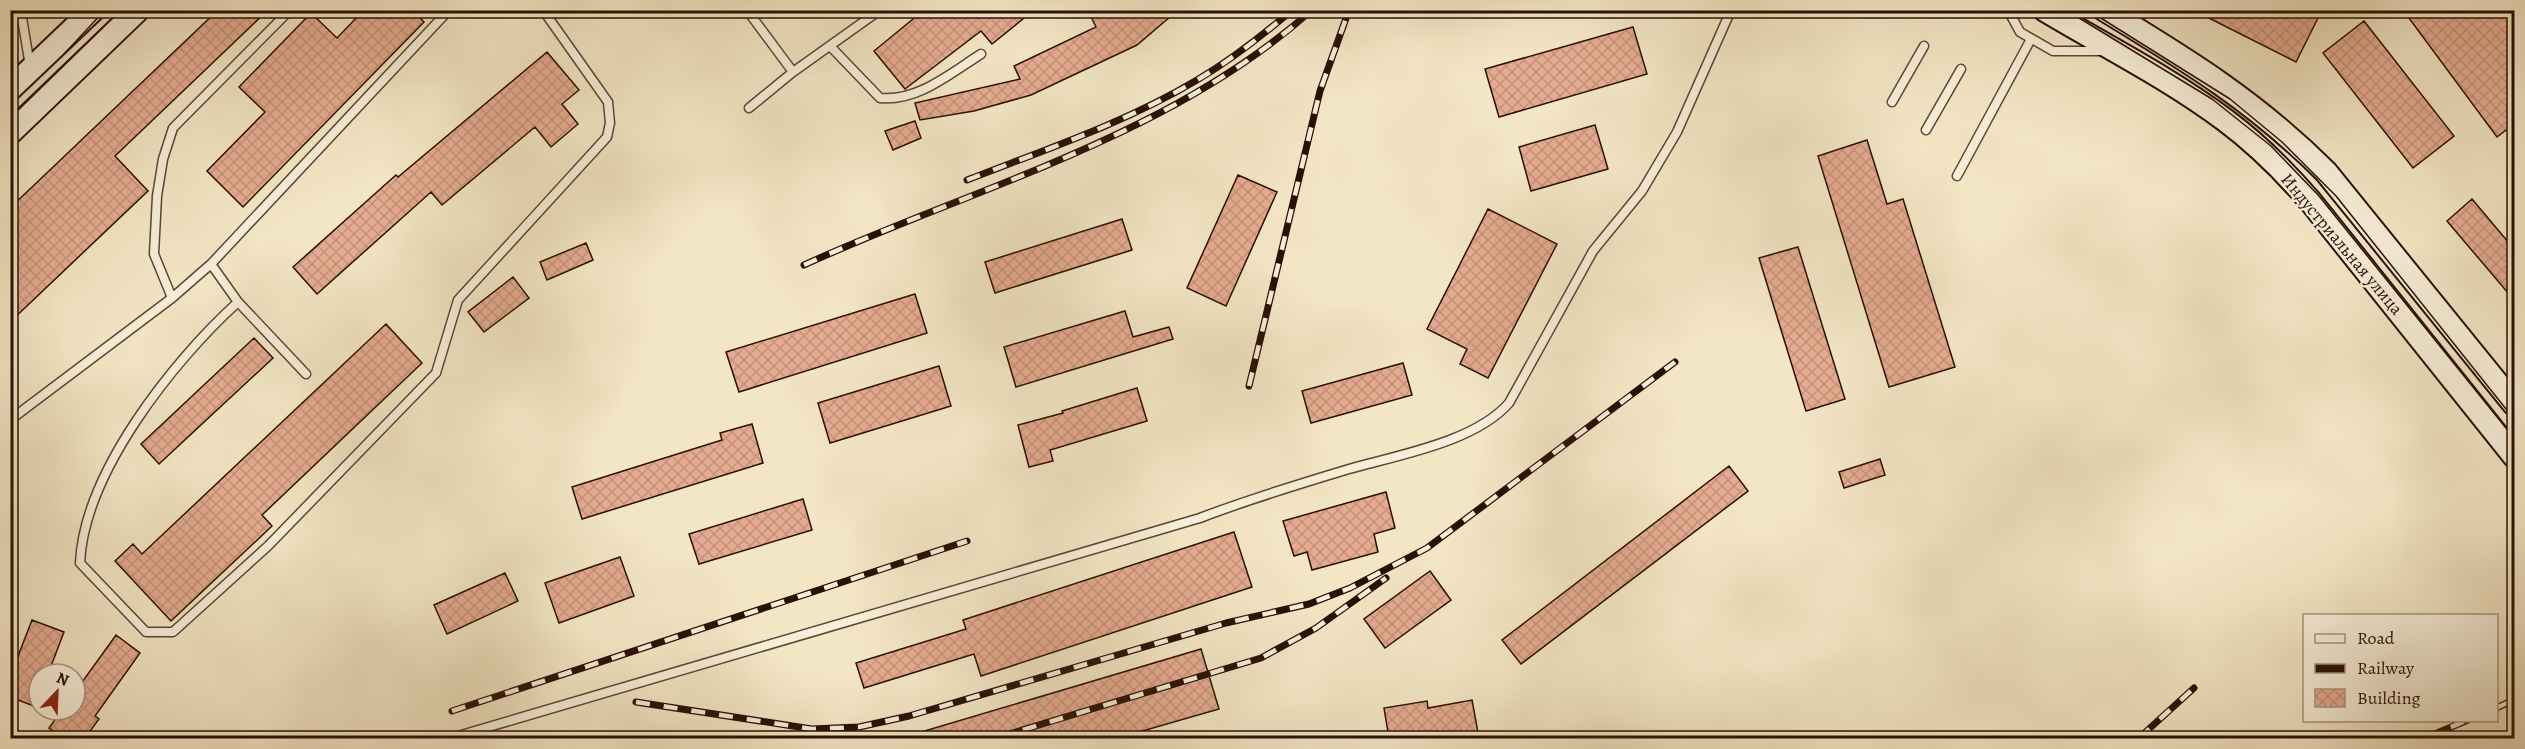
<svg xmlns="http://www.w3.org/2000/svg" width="2525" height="749" font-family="Alegreya,serif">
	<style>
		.building { fill: url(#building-cross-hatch); stroke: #290f04; stroke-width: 1.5 }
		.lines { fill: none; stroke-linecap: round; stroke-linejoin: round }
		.service-casing { stroke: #5c4534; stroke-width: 11 }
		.secondary-casing { stroke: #290f04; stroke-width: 26 }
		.service { stroke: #f7efd9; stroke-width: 8 }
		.secondary { stroke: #f7efd9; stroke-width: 22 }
		.tram { stroke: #290f04; stroke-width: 1.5 }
		.rail-casing { stroke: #290f04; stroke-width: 7 }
		.rail { stroke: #f7efd9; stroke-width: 4.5; stroke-dasharray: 14; stroke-linecap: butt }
		.labels { text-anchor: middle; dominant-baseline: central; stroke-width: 4.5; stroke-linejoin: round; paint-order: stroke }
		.street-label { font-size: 18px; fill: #290f04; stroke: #f7efd9 }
	</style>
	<defs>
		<pattern id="building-cross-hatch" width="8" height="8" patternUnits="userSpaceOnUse" patternTransform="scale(1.5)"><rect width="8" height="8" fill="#e5ab90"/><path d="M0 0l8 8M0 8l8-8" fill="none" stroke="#c4927b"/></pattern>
	</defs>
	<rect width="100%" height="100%" fill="#f3e6c5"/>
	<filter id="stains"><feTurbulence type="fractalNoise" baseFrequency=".00333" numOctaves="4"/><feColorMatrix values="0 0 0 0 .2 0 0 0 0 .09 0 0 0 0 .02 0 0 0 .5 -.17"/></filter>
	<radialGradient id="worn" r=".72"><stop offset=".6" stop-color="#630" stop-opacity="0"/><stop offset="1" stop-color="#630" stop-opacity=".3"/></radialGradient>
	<path class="building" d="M218,10H268L115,156L148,191L10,322V208Z
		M364,10H412L424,22L243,207L207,171L265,112L239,87L311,13L337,38Z
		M924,10H1034L992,44L981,31L905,89L874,51Z
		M1102,10H1178L1137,45L1031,95L974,111L920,120L915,103L1020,79L1014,66L1096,27L1092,19Z
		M2193,10H2270L2282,16L2285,10H2322L2296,62Z
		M2403,10H2514V124L2497,137Z
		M2364,21L2454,136L2413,168L2323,53Z
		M1633,27L1647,74L1499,117L1485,69Z
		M547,52L579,90L562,104L578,124L551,147L535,127L442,205L431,192L317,294L293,267L396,175L398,177Z
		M915,121L921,138L893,150L885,131Z
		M1595,125L1608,169L1531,191L1519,147Z
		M1867,140L1887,204L1903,199L1955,367L1889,387L1818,156Z
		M1238,175L1277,192L1226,306L1187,288Z
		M2472,199L2514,249V300L2447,221Z
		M1488,209L1557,244L1488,378L1460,364L1467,349L1427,329Z
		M1122,219L1132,250L995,293L985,262Z
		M586,243L593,260L547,280L540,262Z
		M1798,247L1845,399L1806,411L1759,258Z
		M513,277L529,298L484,332L468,312Z
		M915,294L927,333L739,392L726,352Z
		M1125,311L1133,337L1169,327L1173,339L1016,387L1004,347Z
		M386,324L422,363L262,515L272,526L171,621L115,561L133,544L142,554Z
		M254,338L273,358L159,464L141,444Z
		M1403,363L1412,395L1311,423L1302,391Z
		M939,366L951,406L830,443L818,403Z
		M1137,388L1147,421L1050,450L1053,461L1029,467L1018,425L1063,413L1062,411Z
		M752,424L763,463L582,519L572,487L722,440L720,433Z
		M1880,459L1885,475L1844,488L1839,472Z
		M1729,466L1748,491L1521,664L1502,640Z
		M1386,492L1395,528L1374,534L1378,552L1312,570L1307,552L1294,556L1283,521Z
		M803,499L812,530L699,564L689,534Z
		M1234,532L1252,587L981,676L974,654L864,688L856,663L966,629L963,620Z
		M620,557L634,596L559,623L545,583Z
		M1430,571L1451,600L1385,648L1364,619Z
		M505,573L518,601L447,634L434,605Z
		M32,620L64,632L48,674H39V708L10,697V677Z
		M116,635L140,653L95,716L99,719L85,738H63L49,728L62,710H75V692Z
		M1201,649L1219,709L1118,738H912L911,735Z
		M1472,700L1479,738H1389L1384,708L1427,701L1428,708Z"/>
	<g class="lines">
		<g class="service-casing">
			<path id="service" d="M25,10L22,18L30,66
				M747,10L793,72
				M2008,10L2020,32L2053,51H2103
				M830,46L880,98C917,102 951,73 981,54
				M1892,102L1924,46
				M749,108L793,72L880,10
				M1926,130L1961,69
				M1957,176L2031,39
				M211,264L238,302C173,361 84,473 80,563L146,632H173L268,546L436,373L458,300L607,137L610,123L608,102L543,10
				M172,298L154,254L157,196L163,159L173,128L290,10
				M238,302L306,374
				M10,420L172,298L211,264L449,10
				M451,738L1200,518C1249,499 1299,484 1349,469C1398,455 1475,442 1509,403L1593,251L1642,191L1677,132L1731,10"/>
		</g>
		<g class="secondary-casing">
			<path id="secondary" d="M2045,10C2105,46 2169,78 2225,120C2256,143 2286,173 2311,202L2514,456
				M2105,10C2189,61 2256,102 2326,172L2514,404
				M10,89L93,10
				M10,133L138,10"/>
		</g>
		<use href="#service" class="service"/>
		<use href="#secondary" class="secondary"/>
		<path class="tram" d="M2066,10L2212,99L2271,146L2319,196L2514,438
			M2088,10L2230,99L2282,142L2336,196L2514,419
			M64,54L105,10
			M10,118L121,10"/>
		<g class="rail-casing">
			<path id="rail" d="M967,180C1044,150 1125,123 1197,80C1231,60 1262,36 1292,10
				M804,265C975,187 1168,138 1312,10
				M1249,386L1320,91L1349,10
				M636,702L812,729L859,727L909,716L1226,623L1309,604L1350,588L1427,548L1675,362
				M2496,708L2514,700
				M452,711L967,541
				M996,738L1261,658L1316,628L1386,578
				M2139,738L2194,688
				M2425,738L2468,720"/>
		</g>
		<use href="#rail" class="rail"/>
	</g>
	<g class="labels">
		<g class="street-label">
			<text transform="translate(2342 244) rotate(50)">Индустриальная улица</text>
		</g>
	</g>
	<rect width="2525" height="749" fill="none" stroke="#f3e6c5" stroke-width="36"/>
	<rect x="12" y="12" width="2501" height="725" fill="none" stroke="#290f04" stroke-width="3"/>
	<rect x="18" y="18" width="2489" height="713" fill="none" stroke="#290f04" stroke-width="1.5"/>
	<rect x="2303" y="614" width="195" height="108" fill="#f7efd9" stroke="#a59584" stroke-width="1.5"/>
	<rect x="2315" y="634" width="30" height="9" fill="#f7efd9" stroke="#a59584" stroke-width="1.5"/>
	<text x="2357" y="644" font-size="18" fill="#290f04">Road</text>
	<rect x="2315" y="664" width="30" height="9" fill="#290f04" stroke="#a59584" stroke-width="1.5"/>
	<text x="2357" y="674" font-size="18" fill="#290f04">Railway</text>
	<rect x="2315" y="689" width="30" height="18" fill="url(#building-cross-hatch)" stroke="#a59584" stroke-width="1.5"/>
	<text x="2357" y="704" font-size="18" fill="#290f04">Building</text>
	<g transform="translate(57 692) rotate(23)"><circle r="28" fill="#f7efd9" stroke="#a59584" stroke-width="1.5"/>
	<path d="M0-4.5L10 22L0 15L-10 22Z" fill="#8f2418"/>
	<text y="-9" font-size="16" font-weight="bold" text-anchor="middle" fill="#290f04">N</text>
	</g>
	<rect width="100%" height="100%" filter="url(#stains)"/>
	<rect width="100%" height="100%" fill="url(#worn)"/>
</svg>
